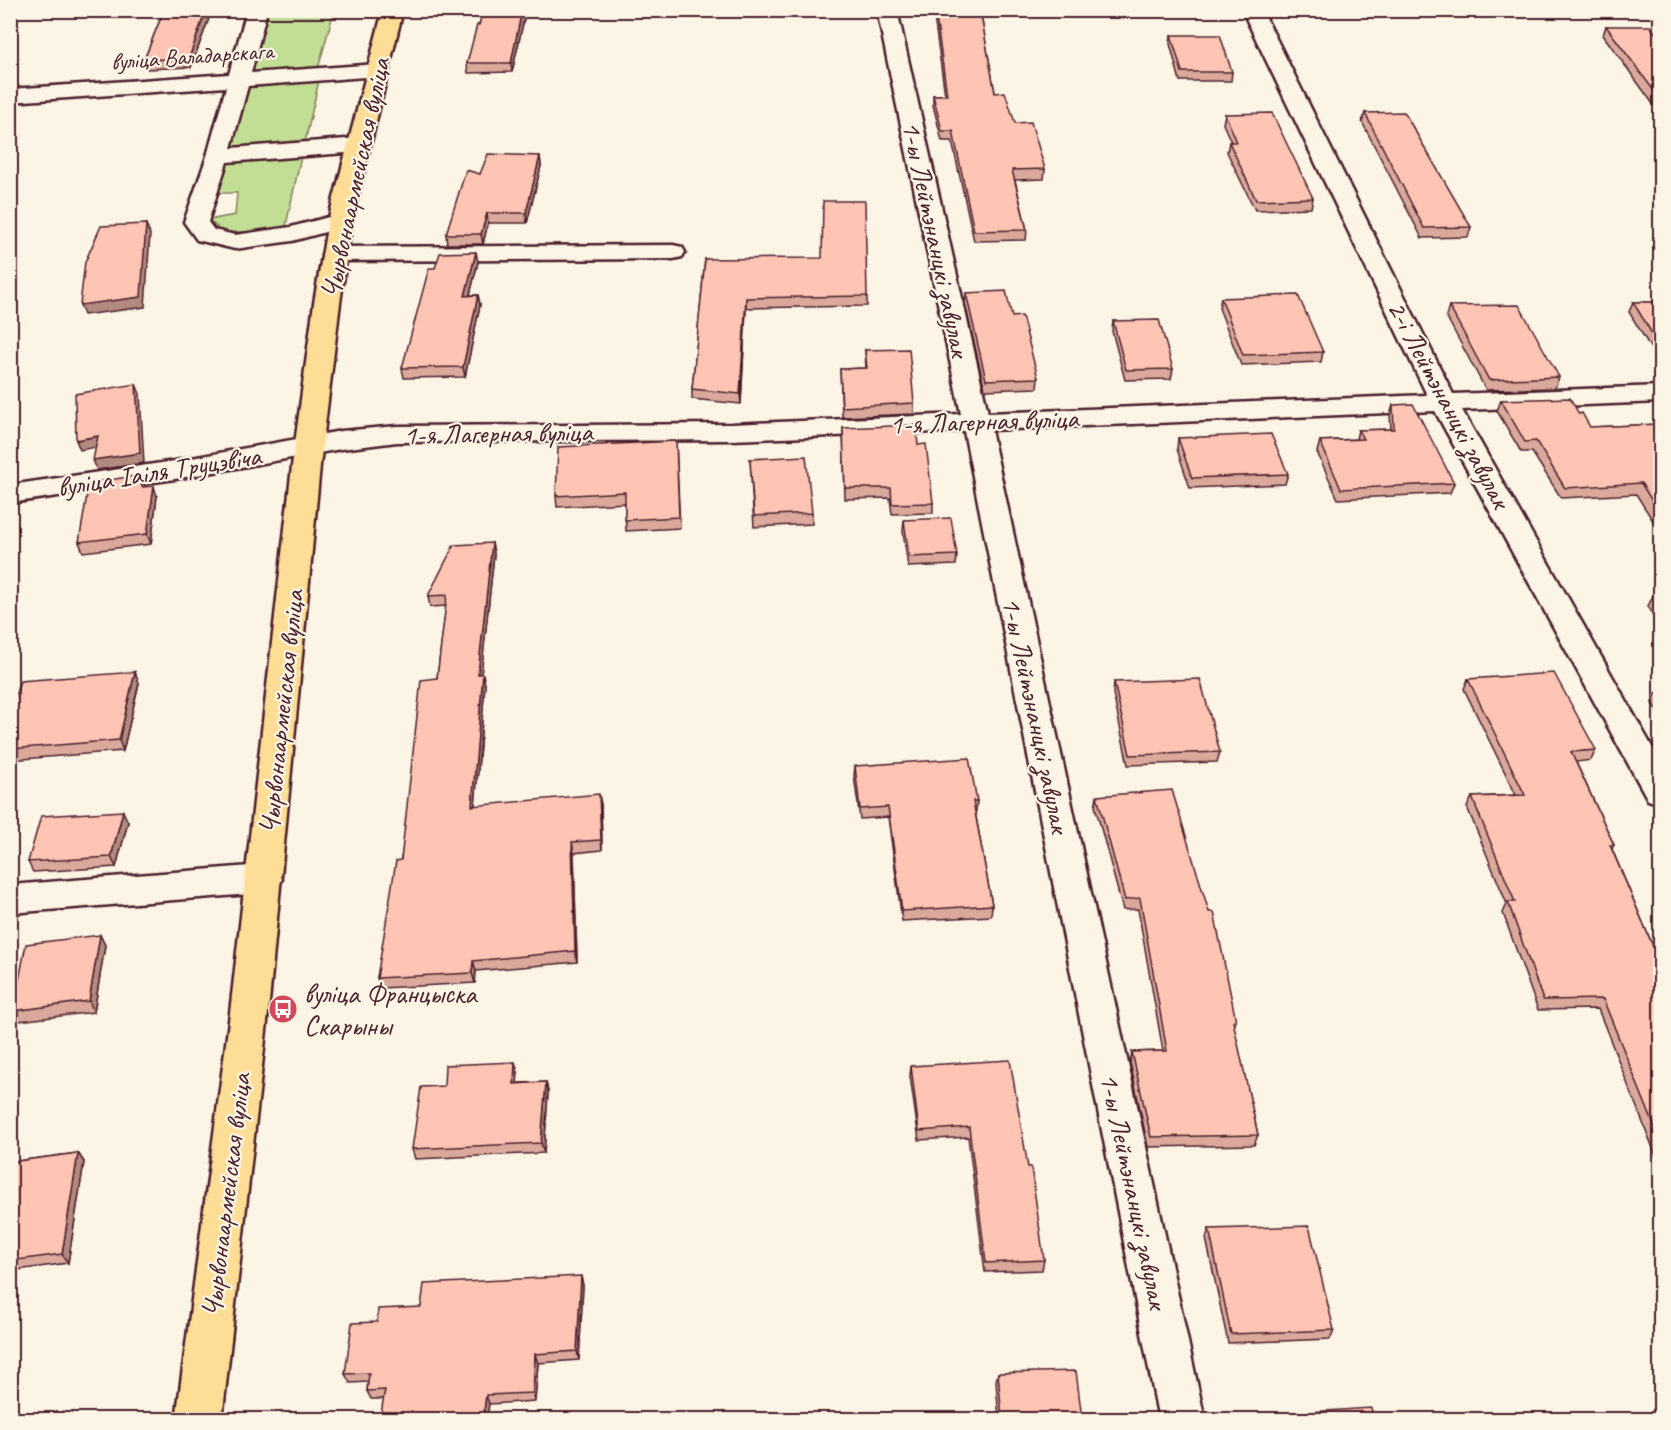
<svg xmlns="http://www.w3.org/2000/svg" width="1671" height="1430" font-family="Caveat,sans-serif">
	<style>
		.green { fill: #c2dd94; stroke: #867e60; stroke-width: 1.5 }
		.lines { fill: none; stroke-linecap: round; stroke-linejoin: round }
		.minor-casing { stroke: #4a1f2b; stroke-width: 5 }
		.major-casing { stroke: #4a1f2b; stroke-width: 5 }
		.minor { fill: #fcf5e5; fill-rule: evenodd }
		.major { fill: #fedd96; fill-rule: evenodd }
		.wall { fill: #daa99c; stroke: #4a1f2b; stroke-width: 1.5 }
		.shaded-wall { fill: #b28a7f; stroke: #4a1f2b; stroke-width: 1.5 }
		.building { fill: #fec5b5; stroke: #4a1f2b; stroke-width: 1.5 }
		.labels { text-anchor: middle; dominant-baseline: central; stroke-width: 4.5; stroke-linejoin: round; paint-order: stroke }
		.far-street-label { font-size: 24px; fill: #4a1f2b; stroke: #fcf5e5 }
		.street-label { font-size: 28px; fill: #4a1f2b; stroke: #fcf5e5 }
		.poi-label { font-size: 28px; fill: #4a1f2b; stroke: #fcf5e5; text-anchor: start }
	</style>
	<rect width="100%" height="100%" fill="#fcf5e5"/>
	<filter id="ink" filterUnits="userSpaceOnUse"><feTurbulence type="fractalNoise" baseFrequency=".0167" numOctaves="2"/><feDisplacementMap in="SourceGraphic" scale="12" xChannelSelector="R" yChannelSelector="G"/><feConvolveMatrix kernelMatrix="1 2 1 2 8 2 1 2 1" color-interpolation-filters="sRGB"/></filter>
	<g filter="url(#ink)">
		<path class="green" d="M265,11H334L317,72L247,77Z
			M320,76L304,147L226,153L246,81Z
			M302,152L285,230L213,233L217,227L208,220L235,215L237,193H212L222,158Z"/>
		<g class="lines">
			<g class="minor-casing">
				<path id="minor" d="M247,10H267L251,73L378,64L385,66L389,70L385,74L378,76L248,86L231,148L359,138L367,140L370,145L367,150L359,152L227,162L208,222L214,230L235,235L291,227L340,214L348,216L352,221L348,226L292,241L235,249L197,240L184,222L207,156L226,87L10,102V89L229,74Z
					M877,10H897L988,413L1427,395L1242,10H1262L1453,394L1660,386V402L1462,410L1660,761V804L1648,800L1435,411L991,430L1205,1420H1159L964,431L731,440L397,442L341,449L175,479L10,503V485L175,461L341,431L397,426L731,424L961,414Z
					M673,245L682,247L685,252L682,257L673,259L334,261L325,259L322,254L325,249L334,247Z
					M264,865L277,869L282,879L277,889L264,893L10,913V885Z"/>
			</g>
			<g class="major-casing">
				<path id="major" d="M383,10H403L352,221L340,303L320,466L268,1013L222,1420H176L230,1013L292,466L314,303L328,221Z"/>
			</g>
			<use href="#minor" class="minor"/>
			<use href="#major" class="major"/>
		</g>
		<path class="wall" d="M164,10H212L191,67L147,69L144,60Z
			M526,10L512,72L468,73L467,63L479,25Z
			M926,10H980L995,93L1045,169L1044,179L1015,180L1027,230L1026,240L974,241L952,141H942L933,105V95H945L934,17H928Z
			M1606,26L1660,39V108H1656L1603,35Z
			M1171,35L1232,72L1231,81H1180L1170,44Z
			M1365,113L1471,227L1468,237L1422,238L1362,122Z
			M1225,114L1313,198L1311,208L1255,210L1227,152L1229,142H1231L1223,124Z
			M540,156L541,166L527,223H488L483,244H447L446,234L480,174Z
			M705,259L867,296V306L746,308L741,404L692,399V389Z
			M478,262L470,295H478L480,305L465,377L404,378L402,368L435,268Z
			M966,293L1012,317L1038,378L1037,388L985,390L965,303Z
			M1221,298L1323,352L1321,362L1241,365L1219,308Z
			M1633,302H1660V357H1656L1629,312Z
			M1449,306L1559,377L1555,388L1486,390L1446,316Z
			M1113,321L1173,369L1171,379L1125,380L1112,331Z
			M865,350L914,403V414L842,417L840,369L866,368Z
			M1501,400L1579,414L1590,427L1660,424V532L1636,494L1561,498L1532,452H1521L1497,411Z
			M1393,405L1454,483L1450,493L1338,499L1317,452L1320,441L1356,439L1358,430L1391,429L1390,415Z
			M843,428L918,445L933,503V513L892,514L890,498L845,499Z
			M1178,438L1288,474L1285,484L1190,488L1177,449Z
			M676,441L680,528L626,531L625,503L557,507L556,496Z
			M750,459L812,513V524L754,527Z
			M157,496L151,544L83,552L79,542Z
			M904,520L957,555L956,565L908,567L903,531Z
			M492,543L494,554L481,674L485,684L475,806L601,804L602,850L574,853L577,962L476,971L475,983L381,988L377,978L437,678L446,606L430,607L428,596Z
			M1660,595V629L1648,606L1653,596Z
			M135,672L139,683L123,751L10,760V711Z
			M1468,679L1596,750L1591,760L1576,762L1614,845L1612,849L1660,963V1166L1598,1009L1538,1010L1503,913L1507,904L1467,807L1472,797L1516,795L1464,689Z
			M1114,682L1220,752L1217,762L1128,765L1113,693Z
			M1657,692H1660V716L1652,703Z
			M855,766L977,801L976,811H975L992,905L991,916L902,921L888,817L860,819L854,776Z
			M1097,796L1236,1021L1234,1028L1258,1135L1254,1145L1148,1147L1130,1062L1132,1052L1163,1051L1138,909L1123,910L1095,806Z
			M128,822L116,867L33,872L28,862Z
			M100,935L105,945L94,1012L19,1021L13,1011Z
			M911,1066L1028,1167L1044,1260L1042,1270L985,1272L968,1137L919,1140L910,1076Z
			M518,1072L517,1083L546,1082L548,1092L544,1153L415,1159L412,1149L444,1086Z
			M78,1153L84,1162L68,1263L10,1271V1162Z
			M1209,1229L1334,1330L1330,1339L1228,1343L1206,1238Z
			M583,1285L579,1360L538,1363L535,1401L489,1404L383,1399H371L367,1391L368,1382L350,1383L345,1374L377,1322L421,1307Z
			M998,1373L1082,1419H999L996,1381Z"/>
		<path class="shaded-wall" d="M206,10H212L191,67L189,58Z
			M522,10H526L512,72L511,63Z
			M540,156L541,166L527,223L526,213Z
			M487,213L488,223L483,244L481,234Z
			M146,224L150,234L145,307L84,315L80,305Z
			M476,252L478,262L467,306L465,296Z
			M478,295L480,305L465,377L463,367Z
			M746,298V308L741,404L740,394Z
			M136,384L140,394L144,463L97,470L93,460Z
			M98,436L102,446L80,450L76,440Z
			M141,475L145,486L146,497L142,487Z
			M154,486L157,496L151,544L147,534Z
			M492,543L494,554L480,685L478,674Z
			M135,672L139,683L123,751L119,740Z
			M483,674L485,684L474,817L472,806Z
			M599,794L601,804L602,850L601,840Z
			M123,811L128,822L116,867L111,857Z
			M572,842L574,853L577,962L575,951Z
			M100,935L105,945L94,1012L89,1001Z
			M473,961L476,971L475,983L472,973Z
			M515,1062L518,1072L516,1093L514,1084Z
			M546,1082L548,1092L544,1153L541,1143Z
			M78,1153L84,1162L68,1263L62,1254Z
			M581,1276L583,1285L579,1360L577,1351Z
			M535,1354L538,1363L535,1401L533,1393Z
			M486,1395L489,1404L487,1419H483Z"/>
		<path class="building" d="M164,10H206L189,58L144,60Z
			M483,10H522L511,63H467L477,25H479Z
			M935,10H980L995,93L1005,92L1015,123L1031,122L1045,169L1012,170L1027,230L974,231L953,131H942L933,95H947Z
			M1606,26H1650L1660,39V99Z
			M1171,35H1220L1232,72H1182Z
			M1404,112L1471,227L1424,228L1365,113Z
			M1272,113L1313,198L1256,200L1229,142H1237L1225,114Z
			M488,154L540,156L526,213H487L481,234H446L466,170L480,174Z
			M823,201H865L867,296L746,298L740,394L692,389L705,259L822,258Z
			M146,224L141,297L80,305L85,262L101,226Z
			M476,252L465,296L478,295L463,367L402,368L429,268H435L440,253Z
			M1006,291L1012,317L1022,316L1038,378L986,380L966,293Z
			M1298,295L1323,352L1243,355L1221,298Z
			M1633,302H1660V347Z
			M1519,305L1559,377L1489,380L1449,306Z
			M1159,320L1173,369L1126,370L1113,321Z
			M909,349L914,403L842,407L840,369L867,368L865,350Z
			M136,384L140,453L93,460L98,436L76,440L75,394Z
			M1570,398L1579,414L1582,413L1590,427L1660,424V514L1641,483L1565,488L1536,441L1525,442L1501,400Z
			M1413,404L1454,483L1341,489L1320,441L1363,439L1358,430L1394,429L1393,405Z
			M916,425L918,445L926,444L933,503L892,504L891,488H845L843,428Z
			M1271,434L1288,474L1192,478L1178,438Z
			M676,441L679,517L625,520V492L556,496L558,447Z
			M806,456L812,513L754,516L750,459Z
			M141,475L142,487L154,486L147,534L79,542L89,483Z
			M951,518L957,555L909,557L904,520Z
			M492,543L478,674H483L472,806L599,794L601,840L572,842L575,951L473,961L472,973L377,978L396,861L401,860L421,680L437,678L447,595L428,596L454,545Z
			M1660,595V610L1653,596Z
			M135,672L119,740L10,749V711L20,681Z
			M1554,673L1596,750L1571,752L1614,845H1610L1660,963V1140L1603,999L1543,1000L1508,902H1515L1472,797L1525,795L1468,679Z
			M1200,679L1220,752L1130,755L1114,682Z
			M969,758L977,801H973L992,905L902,911L888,807L860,809L855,766Z
			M1172,790L1209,912H1214L1236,1021H1233L1258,1135L1151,1137L1132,1052L1167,1051L1140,898L1125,900L1097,796Z
			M123,811L111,857L28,862L41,816Z
			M100,935L89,1001L13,1011L26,944Z
			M1010,1060L1028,1167H1031L1044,1260L986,1263L969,1127L919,1131L911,1066Z
			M515,1062L514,1084L546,1082L541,1143L412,1149L421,1087L444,1086L445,1065Z
			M78,1153L62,1254L10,1261V1162Z
			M1309,1226L1334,1330L1231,1334L1209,1229Z
			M581,1276L577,1351L535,1354L533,1393L486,1395L483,1419H380L385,1390L367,1391L369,1373L345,1374L352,1323L377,1322L378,1309L421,1307L424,1284Z
			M1076,1371L1082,1419H1002L998,1373Z
			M1371,1408L1374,1419H1247L1246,1416Z"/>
	</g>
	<defs>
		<g id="bus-disc" transform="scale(1.5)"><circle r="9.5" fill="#d1495b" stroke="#fcf5e5"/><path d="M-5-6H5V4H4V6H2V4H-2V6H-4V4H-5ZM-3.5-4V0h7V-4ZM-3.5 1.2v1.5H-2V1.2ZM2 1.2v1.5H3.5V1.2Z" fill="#fff"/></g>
	</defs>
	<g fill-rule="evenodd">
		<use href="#bus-disc" x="283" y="1009"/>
	</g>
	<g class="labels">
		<g class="far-street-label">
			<text transform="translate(192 56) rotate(-4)">вуліца Валадарскага</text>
		</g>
		<g class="street-label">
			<text transform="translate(355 178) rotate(-78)">Чырвонаармейская вуліца</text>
			<text transform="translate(936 239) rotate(78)">1-ы Лейтэнанцкі завулак</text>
			<text transform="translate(1449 404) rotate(62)">2-і Лейтэнанцкі завулак</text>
			<text transform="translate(984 421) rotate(-2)">1-я Лагерная вуліца</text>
			<text transform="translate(498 433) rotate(-1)">1-я Лагерная вуліца</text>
			<text transform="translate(159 471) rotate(-9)">вуліца Іаіля Труцэвіча</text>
			<text transform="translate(281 712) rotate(-84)">Чырвонаармейская вуліца</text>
			<text transform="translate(1036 715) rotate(78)">1-ы Лейтэнанцкі завулак</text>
			<text transform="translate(1134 1191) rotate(78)">1-ы Лейтэнанцкі завулак</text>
			<text transform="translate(226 1195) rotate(-83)">Чырвонаармейская вуліца</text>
		</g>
		<g class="poi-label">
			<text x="304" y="993">вуліца Францыска<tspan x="304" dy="32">Скарыны</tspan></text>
		</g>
	</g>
	<rect width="1671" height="1430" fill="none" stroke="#fcf5e5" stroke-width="36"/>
	<rect x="18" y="18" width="1635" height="1394" fill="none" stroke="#4a1f2b" stroke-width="2" filter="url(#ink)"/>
</svg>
